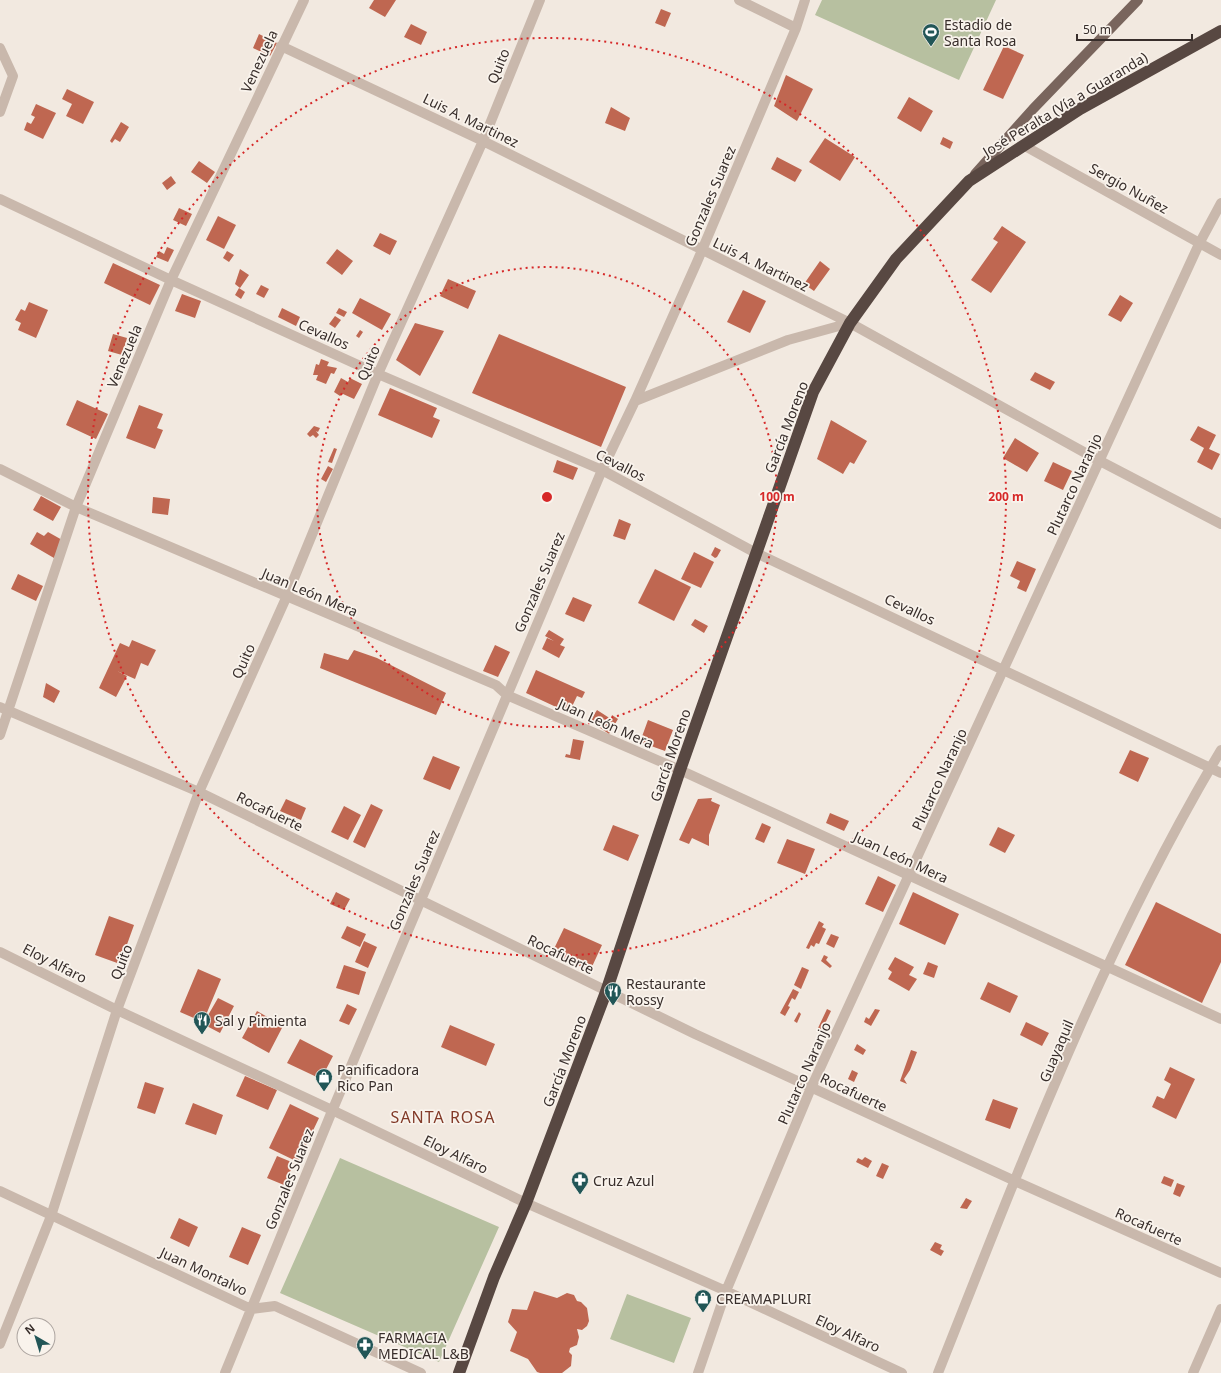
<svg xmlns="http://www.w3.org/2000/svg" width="1221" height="1373" font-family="'Noto Sans',sans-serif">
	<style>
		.green { fill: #b7c0a0 }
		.building { fill: #bf6751 }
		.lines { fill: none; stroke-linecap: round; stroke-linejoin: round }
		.minor { stroke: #c9b8ac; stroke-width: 10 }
		.major { stroke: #79655d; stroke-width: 10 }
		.highway { stroke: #584842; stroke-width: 12 }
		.ring { fill: none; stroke: #d62828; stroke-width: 2; stroke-dasharray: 2 4 }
		.labels { text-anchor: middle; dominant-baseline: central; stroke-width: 3.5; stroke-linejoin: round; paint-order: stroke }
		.poi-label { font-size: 14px; fill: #382e2b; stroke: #f9f3ec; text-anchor: start }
		.street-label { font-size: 14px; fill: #382e2b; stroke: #f9f3ec }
		.quarter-label { font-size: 16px; letter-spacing: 1px; fill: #823a28; stroke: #f9f3ec }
		.centre { fill: #d62828; stroke: #f9f3ec; stroke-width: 2 }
		.ring-label { font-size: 12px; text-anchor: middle; font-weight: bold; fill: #d62828; stroke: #f9f3ec; stroke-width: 3.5; stroke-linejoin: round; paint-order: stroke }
	</style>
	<rect width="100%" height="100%" fill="#f2e9e0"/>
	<path class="green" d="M822,0H996L959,80L815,15Z
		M340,1158L499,1227L439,1362L280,1293Z
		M627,1294L691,1318L674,1363L610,1339Z"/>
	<path class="building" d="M374,0H396L385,17L369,8Z
		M661,9L671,13L665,27L655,23Z
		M411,24L427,32L421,45L404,37Z
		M259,34L277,43L270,56L253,48Z
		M1004,46L1024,55L1003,99L983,90Z
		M786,75L813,89L797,121L774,106Z
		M67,89L94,102L83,124L66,116L72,104L62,99Z
		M909,97L933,111L921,132L897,118Z
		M36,104L56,113L43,139L24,130L27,122L31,124L35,117L31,115Z
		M611,107L630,118L625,131L605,123Z
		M121,122L129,127L120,142L115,139L112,143L110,141Z
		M943,137L953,142L950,149L940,144Z
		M825,138L855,157L840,181L809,162Z
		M777,157L802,170L795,182L771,169Z
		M199,161L215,172L207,183L191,172Z
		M171,176L176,183L167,190L162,183Z
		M179,208L192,214L186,226L173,220Z
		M218,216L236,225L224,249L206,240Z
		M1002,226L1026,242L991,293L971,280L998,242L993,239Z
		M380,233L397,241L390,255L373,246Z
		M167,247L174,250L168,262L156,257L159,251L164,254Z
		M337,249L353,261L342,275L326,263Z
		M227,251L234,255L229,262L223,258Z
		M820,261L830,269L814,291L804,284Z
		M113,263L160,285L150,305L104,283Z
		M240,269L249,275L240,288L235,284Z
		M448,279L476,291L468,309L440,296Z
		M261,285L269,289L264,298L256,294Z
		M239,288L245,292L241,299L235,295Z
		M743,290L766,301L750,333L727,322Z
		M182,294L201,301L195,318L175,311Z
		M1120,295L1133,303L1121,322L1108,315Z
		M360,298L391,314L382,330L352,313Z
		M29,302L48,310L36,338L18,330L21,323L15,320L21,309L25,311Z
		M282,308L300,317L296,326L278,317Z
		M339,308L347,312L344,317L336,313Z
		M335,316L341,320L335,328L329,324Z
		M415,323L444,331L420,376L396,360Z
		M360,330L363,332L359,338L356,336Z
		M113,334L127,338L122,355L108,351Z
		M499,334L626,387L601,447L472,393Z
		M321,359L329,362L327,366L337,368L334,374L331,373L326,384L316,380L318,375H313L316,364L319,365Z
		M1035,372L1055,382L1050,390L1030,380Z
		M341,378L348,382L350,378L362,384L354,399L343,394L340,396L334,392Z
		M390,388L437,408L433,417L440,420L432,438L378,415Z
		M77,400L108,414L96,439L66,425Z
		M139,405L163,414L157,428L163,430L155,449L126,438Z
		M831,420L867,441L854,464L850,462L843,474L817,459Z
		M314,426L320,428L318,432L316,431L319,435L316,438L313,435L310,437L307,434Z
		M1198,426L1216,435L1209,449L1220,454L1212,470L1197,462L1204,448L1190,440Z
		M1015,438L1039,453L1027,472L1003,458Z
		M334,448L337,449L332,463L328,462Z
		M557,460L578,468L573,480L553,472Z
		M1053,462L1072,471L1063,490L1044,481Z
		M328,466L333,469L326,482L321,479Z
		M41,496L61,507L53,521L33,510Z
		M153,497L170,499L168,515L152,513Z
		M619,519L631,524L625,540L613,536Z
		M37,532L44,536L48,532L64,541L54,558L30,544Z
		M715,547L721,550L717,557L715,558L711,555Z
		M694,552L714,562L701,588L681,579Z
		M1017,561L1036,569L1026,592L1017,588L1020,581L1010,576Z
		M655,569L691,587L674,621L638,603Z
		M18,574L43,586L36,601L11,589Z
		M573,597L592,605L584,622L565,614Z
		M695,619L708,626L704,633L691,625Z
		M549,630L564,639L560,645L565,647L559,658L542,649L547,638L554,641L545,636Z
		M132,640L156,650L148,666L141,663L135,679L117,671L127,676L116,697L99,688L120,643L129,647Z
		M495,645L510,652L498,677L483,671Z
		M354,650L377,658L446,693L436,715L320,668L324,653L348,660Z
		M536,670L585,692L582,698L577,696L569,713L526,693Z
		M46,683L60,691L54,703L43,697Z
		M597,710L611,719L612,715L618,719L609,734L590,721Z
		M648,720L673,730L665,751L640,742Z
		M573,739L584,741L580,760L565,757L566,754L570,755Z
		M1130,750L1149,758L1138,782L1119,773Z
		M433,756L460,767L450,790L423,779Z
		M712,798L711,801L720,805L709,835V846L692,838L689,844L679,840L698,799Z
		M286,799L306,808L301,820L280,811Z
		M371,804L383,810L365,848L353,842Z
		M344,806L361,815L348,840L331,832Z
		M830,813L849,821L844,831L826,823Z
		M762,823L771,827L764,843L755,839Z
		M613,825L639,835L628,861L603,850Z
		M998,827L1015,835L1005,853L989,845Z
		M787,839L815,849L805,874L777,863Z
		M878,876L896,885L883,912L865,904Z
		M336,892L350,899L344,910L330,904Z
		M913,892L959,914L945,945L899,924Z
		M1156,902L1221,934V962L1202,1003L1125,965Z
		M109,916L134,925L120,964L95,955Z
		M819,921L824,924L822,927L826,929L819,944L816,943L814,947L811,945L809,949L806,948Z
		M347,926L366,934L360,947L341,938Z
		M564,928L602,945L590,971L552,953Z
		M831,934L839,937L834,948L826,944Z
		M364,941L377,947L368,968L355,962Z
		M824,955L828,957L826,960L832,966L830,968L821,961Z
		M895,957L914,967L909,975L917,979L909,991L888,979L892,972L888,969Z
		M928,962L938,966L934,978L923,974Z
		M344,965L366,972L359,995L336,988Z
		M802,967L809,970L801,989L794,985Z
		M198,969L221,979L203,1022L180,1012Z
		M988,982L1018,996L1010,1013L980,999Z
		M793,989L799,992L795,1000L792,998L788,1006L790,1007L785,1016L780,1013Z
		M218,998L234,1006L220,1033L203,1024Z
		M347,1004L357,1009L349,1025L339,1021Z
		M827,1009L831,1011L822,1030L818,1028Z
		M875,1009L880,1010L871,1026L864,1022L866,1017L869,1019Z
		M257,1011L283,1026L269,1053L242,1038Z
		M799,1012L801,1014L797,1023L794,1021Z
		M1026,1022L1049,1033L1042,1046L1020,1035Z
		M450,1025L495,1044L486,1066L441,1047Z
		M819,1038L823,1041L819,1046L816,1044Z
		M300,1039L333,1056L321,1079L287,1063Z
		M857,1044L866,1050L863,1055L854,1050Z
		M911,1050L917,1052L910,1070L904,1079L907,1084L900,1081Z
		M1170,1067L1195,1079L1176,1119L1152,1107L1157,1096L1164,1099L1171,1084L1164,1080Z
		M852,1070L858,1073L854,1082L848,1079Z
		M245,1076L277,1090L268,1110L236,1096Z
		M145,1082L164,1088L155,1114L137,1108Z
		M993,1099L1018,1108L1010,1129L985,1120Z
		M193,1103L223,1115L216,1135L185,1124Z
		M290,1104L319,1118L298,1162L269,1148Z
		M277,1156L294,1163L284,1185L267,1178Z
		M865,1157L872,1161L868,1168L856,1162L858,1158L862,1160Z
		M882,1163L889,1166L883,1179L876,1176Z
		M1164,1176L1174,1180L1171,1187L1161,1183Z
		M1177,1183L1185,1186L1180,1197L1173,1194Z
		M966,1198L972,1201L967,1209L960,1208Z
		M179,1218L198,1227L189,1247L170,1238Z
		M242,1227L261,1235L248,1265L229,1257Z
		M935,1242L942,1245L940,1249L944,1251L941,1256L930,1250Z
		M534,1291L557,1298L567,1293L574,1295L577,1301L581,1302L587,1308L589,1321L587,1326L582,1330L577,1329L579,1337L577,1345L570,1348L569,1352L572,1355L571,1366L562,1373H540L537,1372L528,1359L510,1351L517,1332L508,1322L512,1309L527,1310Z"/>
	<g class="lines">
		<path class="minor" d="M739,0L796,28
			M281,46L483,141L850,323L1100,461L1221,524
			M0,48L13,76L0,112
			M1023,145L1221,255
			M0,199L171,280L378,374L602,470L756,553L1221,773
			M635,401L697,262L796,28L805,0
			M0,469L76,507L496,685L507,695L680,770L1221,1019
			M0,707L199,792L695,1034L1015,1181L1221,1273
			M0,735L76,507L171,280L304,0
			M0,952L117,1010L332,1110L526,1203L726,1291L902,1373
			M0,1191L251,1309L275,1306L421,1373
			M0,1344L51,1216L117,1010L199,792L286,598L378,374L483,141L540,0
			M225,1373L330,1116L602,470L635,401L788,340L850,323
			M698,1373L726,1291L811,1088L1199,244L1221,203
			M938,1373C1022,1161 1104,946 1221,750
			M1193,1373L1221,1309"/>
		<path class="major" d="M975,174L1033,109L1138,0"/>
		<path class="highway" d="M459,1373L494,1277L526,1203L606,992L680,770L813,392L850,323L896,259L969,181L1080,109L1221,31"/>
	</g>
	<g class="ring">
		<circle cx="547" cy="497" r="230"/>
		<circle cx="547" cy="497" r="459"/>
	</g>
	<defs>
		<g id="stadium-pin" transform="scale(0.9)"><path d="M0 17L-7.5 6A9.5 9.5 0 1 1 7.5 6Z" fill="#225657" stroke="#f9f3ec"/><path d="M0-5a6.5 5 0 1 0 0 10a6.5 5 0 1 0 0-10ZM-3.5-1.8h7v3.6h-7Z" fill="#fff"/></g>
		<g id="restaurant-pin" transform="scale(0.9)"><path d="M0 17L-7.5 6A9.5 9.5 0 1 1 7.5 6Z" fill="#225657" stroke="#f9f3ec"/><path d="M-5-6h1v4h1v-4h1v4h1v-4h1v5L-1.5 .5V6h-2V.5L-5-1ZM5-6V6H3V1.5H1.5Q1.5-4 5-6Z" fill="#fff"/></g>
		<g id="shop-pin" transform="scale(0.9)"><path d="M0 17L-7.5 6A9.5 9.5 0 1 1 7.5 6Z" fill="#225657" stroke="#f9f3ec"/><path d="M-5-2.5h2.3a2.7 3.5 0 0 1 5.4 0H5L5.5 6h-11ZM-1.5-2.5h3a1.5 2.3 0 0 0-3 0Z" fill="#fff"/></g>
		<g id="pharmacy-pin" transform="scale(0.9)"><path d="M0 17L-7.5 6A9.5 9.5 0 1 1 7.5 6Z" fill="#225657" stroke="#f9f3ec"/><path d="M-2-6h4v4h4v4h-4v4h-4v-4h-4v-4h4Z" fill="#fff"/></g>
	</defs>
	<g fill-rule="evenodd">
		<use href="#stadium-pin" x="931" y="32"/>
		<use href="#restaurant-pin" x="613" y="991"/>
		<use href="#restaurant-pin" x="202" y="1020"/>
		<use href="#shop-pin" x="324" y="1077"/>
		<use href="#pharmacy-pin" x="580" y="1180"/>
		<use href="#shop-pin" x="703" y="1298"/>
		<use href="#pharmacy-pin" x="365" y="1345"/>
	</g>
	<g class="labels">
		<g class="poi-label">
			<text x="944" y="24">Estadio de<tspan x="944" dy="16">Santa Rosa</tspan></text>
			<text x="626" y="983">Restaurante<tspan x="626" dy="16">Rossy</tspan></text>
			<text x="215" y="1020">Sal y Pimienta</text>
			<text x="337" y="1069">Panificadora<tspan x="337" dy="16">Rico Pan</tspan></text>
			<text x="593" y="1180">Cruz Azul</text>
			<text x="716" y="1298">CREAMAPLURI</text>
			<text x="378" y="1337">FARMACIA<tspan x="378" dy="16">MEDICAL L&amp;B</tspan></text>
		</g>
		<g class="street-label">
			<text transform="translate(259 61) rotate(-65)">Venezuela</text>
			<text transform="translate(498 66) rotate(-68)">Quito</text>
			<text transform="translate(1065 104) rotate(-31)">José Peralta (Vía a Guaranda)</text>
			<text transform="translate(471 120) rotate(26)">Luis A. Martinez</text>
			<text transform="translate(1129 188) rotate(29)">Sergio Nuñez</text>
			<text transform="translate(710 196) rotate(-67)">Gonzales Suarez</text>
			<text transform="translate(761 264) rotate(26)">Luis A. Martinez</text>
			<text transform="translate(324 334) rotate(24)">Cevallos</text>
			<text transform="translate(124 356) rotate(-67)">Venezuela</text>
			<text transform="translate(368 363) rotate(-67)">Quito</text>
			<text transform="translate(786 427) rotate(-69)">García Moreno</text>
			<text transform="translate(621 465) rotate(27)">Cevallos</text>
			<text transform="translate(1074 484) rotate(-65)">Plutarco Naranjo</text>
			<text transform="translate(539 582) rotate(-67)">Gonzales Suarez</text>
			<text transform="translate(310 592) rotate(23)">Juan León Mera</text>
			<text transform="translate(910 609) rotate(25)">Cevallos</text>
			<text transform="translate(243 661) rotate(-66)">Quito</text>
			<text transform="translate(606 723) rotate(24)">Juan León Mera</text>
			<text transform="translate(670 755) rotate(-71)">García Moreno</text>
			<text transform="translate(939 779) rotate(-65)">Plutarco Naranjo</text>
			<text transform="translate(270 811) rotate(26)">Rocafuerte</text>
			<text transform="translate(901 857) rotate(25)">Juan León Mera</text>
			<text transform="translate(414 880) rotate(-67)">Gonzales Suarez</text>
			<text transform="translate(561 954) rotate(26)">Rocafuerte</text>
			<text transform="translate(121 962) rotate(-69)">Quito</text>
			<text transform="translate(55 963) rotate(27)">Eloy Alfaro</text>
			<text transform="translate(1056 1051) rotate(-67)">Guayaquil</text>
			<text transform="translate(564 1061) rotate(-69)">García Moreno</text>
			<text transform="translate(804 1073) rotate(-66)">Plutarco Naranjo</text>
			<text transform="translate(854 1092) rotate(25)">Rocafuerte</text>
			<text transform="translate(456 1154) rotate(26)">Eloy Alfaro</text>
			<text transform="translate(289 1179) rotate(-68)">Gonzales Suarez</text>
			<text transform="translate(1149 1226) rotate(24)">Rocafuerte</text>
			<text transform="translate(204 1271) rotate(25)">Juan Montalvo</text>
			<text transform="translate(848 1333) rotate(25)">Eloy Alfaro</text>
		</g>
		<g class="quarter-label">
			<text x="443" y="1117">SANTA ROSA</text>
		</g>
	</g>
	<circle cx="547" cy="497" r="6" class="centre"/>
	<g class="ring-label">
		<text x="777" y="501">100 m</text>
		<text x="1006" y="501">200 m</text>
	</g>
	<g transform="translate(36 1337) rotate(322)"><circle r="19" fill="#f9f3ec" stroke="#aca49f"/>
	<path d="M0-3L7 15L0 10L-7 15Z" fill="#225657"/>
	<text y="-6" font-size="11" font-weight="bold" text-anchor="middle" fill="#382e2b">N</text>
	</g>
	<path d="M1077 34v6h115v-6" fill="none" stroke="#382e2b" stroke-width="2"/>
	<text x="1083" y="34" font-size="12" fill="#382e2b" stroke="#f9f3ec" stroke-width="3" paint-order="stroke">50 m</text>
</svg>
